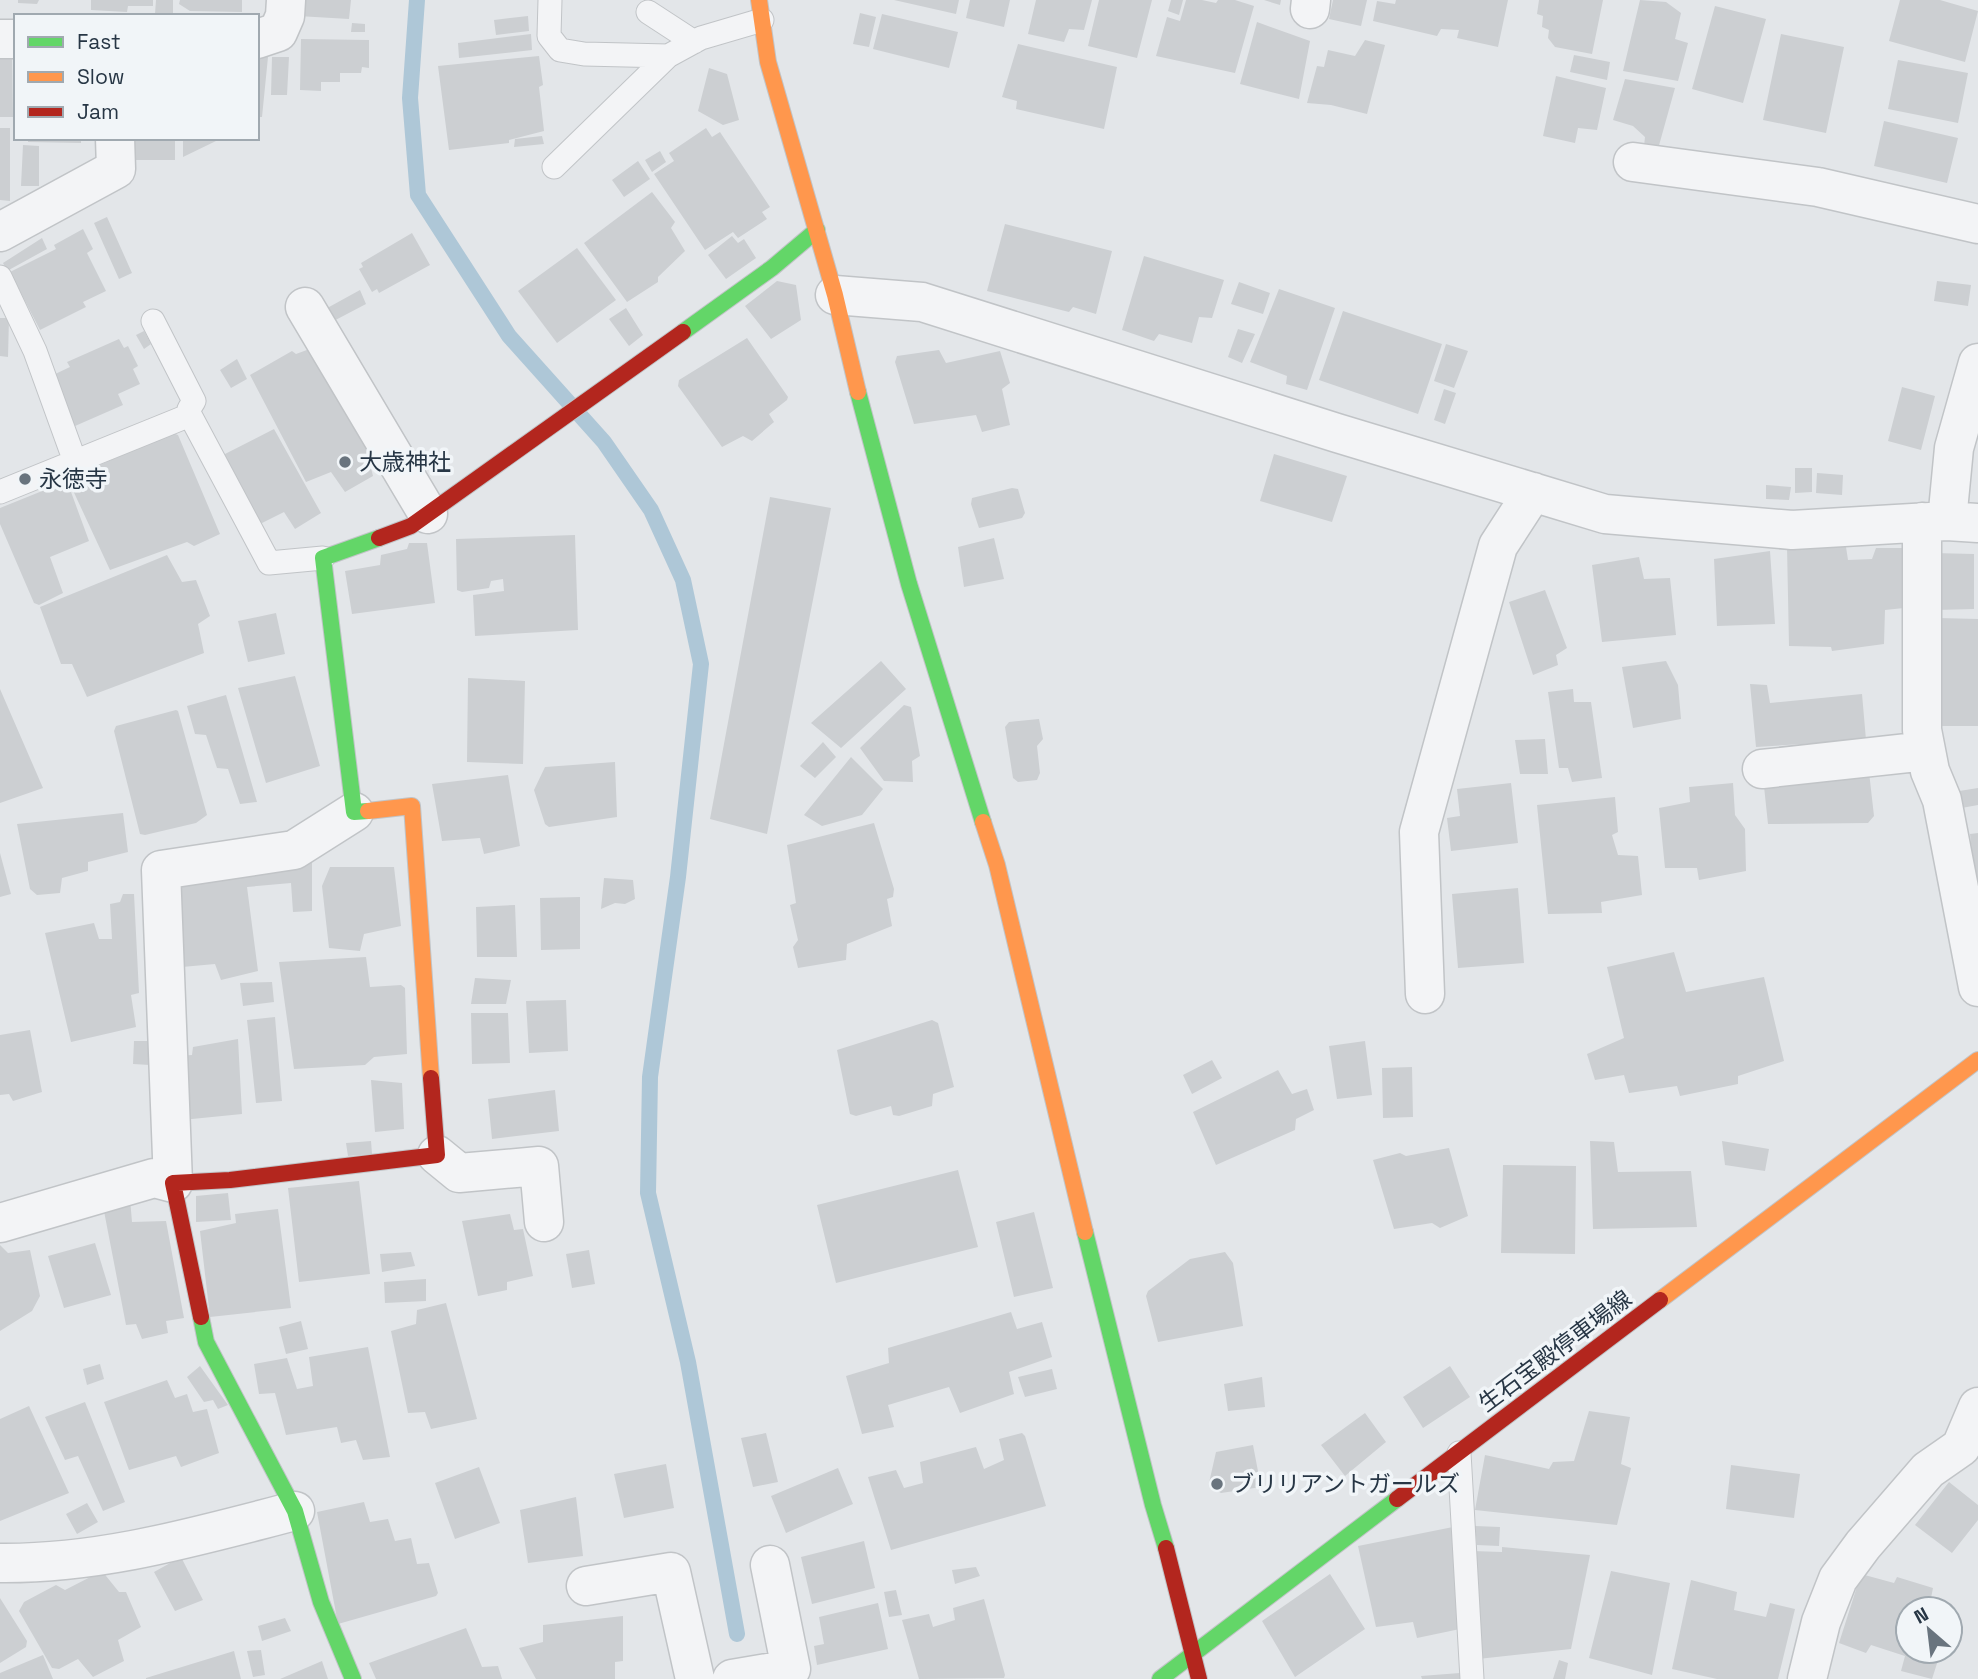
<svg xmlns="http://www.w3.org/2000/svg" width="1978" height="1679" font-family="'Space Grotesk','Noto Sans JP',sans-serif">
	<style>
		.lines { fill: none; stroke-linecap: round; stroke-linejoin: round }
		.stream { stroke: #aec7d7; stroke-width: 16 }
		.building { fill: #cccfd2 }
		.lane-casing { stroke: #c1c4c7; stroke-width: 25 }
		.street-casing { stroke: #c1c4c7; stroke-width: 41 }
		.fast-casing { stroke: #c1c4c7; stroke-width: 18 }
		.slow-casing { stroke: #c1c4c7; stroke-width: 18 }
		.jam-casing { stroke: #c1c4c7; stroke-width: 18 }
		.lane { stroke: #f3f4f6; stroke-width: 23 }
		.street { stroke: #f3f4f6; stroke-width: 38 }
		.fast { stroke: #63d668; stroke-width: 16 }
		.slow { stroke: #ff974d; stroke-width: 16 }
		.jam { stroke: #b3261e; stroke-width: 16 }
		.poi-dot { fill: #69747e; stroke: #f1f5f8; stroke-width: 2.5 }
		.labels { text-anchor: middle; dominant-baseline: central; stroke-width: 7; stroke-linejoin: round; paint-order: stroke }
		.poi-label { font-size: 23px; fill: #273645; stroke: #f1f5f8; text-anchor: start }
		.street-label { font-size: 23px; fill: #273645; stroke: #f1f5f8 }
	</style>
	<rect width="100%" height="100%" fill="#e3e6e9"/>
	<g class="lines">
		<path class="stream" d="M417,0L410,98L418,195L509,336L604,442L651,510L683,580L701,664L678,877L650,1077L648,1193L688,1362L737,1634"/>
	</g>
	<path class="building" d="M18,0H39L37,4L18,3Z
		M91,0H153V6H128L127,12L91,10Z
		M156,0H173V15L155,14Z
		M180,0H242V12L190,11L179,4Z
		M299,0H351L349,19L298,16Z
		M894,0H959L956,14Z
		M970,0H1010L1004,27L966,18Z
		M1036,0H1092L1084,30L1069,29L1064,42L1028,34Z
		M1099,0H1152L1137,58L1088,46Z
		M1171,0H1183L1179,15L1168,11Z
		M1186,0H1202L1216,3L1218,0H1235L1254,6L1235,73L1156,56L1167,17L1180,21Z
		M1264,0H1281L1280,5Z
		M1333,0H1367L1361,26L1329,19Z
		M1396,0H1508L1498,47L1457,38L1459,30L1441,29L1437,36L1373,21L1377,1L1395,4Z
		M1539,0H1603L1592,54L1555,47L1548,38L1549,30L1542,27L1543,16L1537,14Z
		M1640,0L1666,2L1681,13L1675,39L1688,43L1678,81L1623,71Z
		M1900,0H1940L1978,11L1965,62L1889,41Z
		M1715,6L1766,19L1743,103L1692,89Z
		M860,13L876,17L869,47L853,44Z
		M882,14L958,32L949,68L873,49Z
		M528,16L529,31L496,35L494,20Z
		M1257,22L1310,41L1299,99L1240,84Z
		M352,23L365,24V32H351Z
		M531,34L532,50L459,58L458,43Z
		M1781,34L1844,47L1826,133L1763,120Z
		M301,39L369,40V68L362,67L361,73H340V82H321V91L300,90Z
		M1365,40L1385,45L1367,114L1331,105L1307,103L1317,66L1324,67L1328,50L1355,56Z
		M1018,44L1117,67L1104,129L1016,109L1017,101L1002,97Z
		M0,55H12L13,117H0Z
		M1574,55L1610,62L1607,80L1570,72Z
		M539,56L543,85L539,87L544,131L509,140V143L449,150L438,66Z
		M257,57H268L262,117H257Z
		M272,57H289L287,95H271Z
		M1898,60L1968,73L1958,123L1888,109Z
		M709,68L727,74L739,120L723,125L698,111Z
		M1556,76L1606,88L1597,130L1578,128L1575,143L1543,136Z
		M1625,79L1675,88L1658,149L1644,146L1645,137L1633,126L1613,120Z
		M1884,121L1958,138L1947,183L1874,166Z
		M0,128H10V201L0,200Z
		M706,128L712,137L720,132L770,207L762,212L767,219L738,238L733,232L705,250L654,174L674,161L669,153Z
		M542,136L544,144L514,147L515,139Z
		M28,138H81V143L28,142Z
		M132,138H175V160H132Z
		M183,138H216V141L183,157Z
		M23,145L39,146V186H21Z
		M660,151L666,162L652,172L645,160Z
		M638,161L650,179L624,197L612,180Z
		M652,192L675,222L671,228L685,251L658,277V282L627,302L584,243Z
		M107,217L132,273L119,279L94,223Z
		M1005,224L1112,251L1096,314L1073,307L1069,312L987,291Z
		M83,229L93,249L87,253L106,291L83,302L86,307L40,330L10,272L56,249L54,245Z
		M412,233L430,265L379,293L377,289L372,292L359,269L363,267L361,263Z
		M732,236L738,243L744,239L756,258L726,279L708,255Z
		M42,238L47,249L7,271L3,263Z
		M577,248L616,300L557,343L518,291Z
		M1144,256L1224,280L1212,318L1199,317L1192,343L1159,334L1154,341L1122,330Z
		M777,281L796,285L801,320L771,339L745,306Z
		M1937,281L1971,285L1968,306L1934,301Z
		M1239,282L1270,293L1263,314L1231,304Z
		M1279,289L1335,308L1307,390L1286,384L1287,376L1250,362Z
		M360,290L366,304L326,325L320,312Z
		M626,308L643,335L629,346L609,319Z
		M1343,311L1442,344L1418,414L1319,380Z
		M0,318H9L8,357L0,356Z
		M1238,329L1255,334L1242,363L1228,357Z
		M144,331L151,344L144,349L136,335Z
		M747,338L788,397L787,400L769,414L774,422L752,441L743,436L722,447L678,386L679,380Z
		M119,339L124,348L128,346L138,366L133,369L140,384L118,394L123,405L75,426L51,376L70,367L67,362Z
		M1446,344L1468,351L1454,388L1434,381Z
		M315,347L380,458L371,468L373,476L345,492L331,472L306,482L250,375L292,351L296,354Z
		M939,350L946,363L1000,351L1010,383L1002,389L1010,425L982,432L976,415L914,424L895,362L897,356Z
		M237,359L247,379L231,388L220,370Z
		M1902,387L1935,396L1921,450L1888,441Z
		M1444,389L1456,393L1445,424L1434,420Z
		M274,429L321,513L295,529L284,512L262,523L259,522L225,467V454Z
		M173,433L178,435L220,534L194,546L187,542L110,570L70,484L72,477Z
		M1274,454L1347,476L1332,522L1260,501Z
		M1795,468H1812V492L1795,493Z
		M1817,473L1843,475L1842,495L1816,493Z
		M67,481L89,541L50,557L63,593L39,605L34,603L0,524V508Z
		M1766,485L1791,487L1789,500L1766,499Z
		M1012,488L1018,489L1025,513L1022,518L979,528L971,504L972,498Z
		M770,497L831,508L767,834L710,819Z
		M575,535L578,630L475,636L473,595L504,591L503,579L491,581L489,588L462,592L457,590L456,539Z
		M994,538L1004,579L964,587L958,547Z
		M409,543H427L435,603L352,614L345,571L380,565L381,555L407,549Z
		M1787,546L1846,547L1848,560L1872,559L1876,548H1902L1904,608L1885,610L1884,644L1832,651L1831,647L1789,646Z
		M1770,551L1775,624L1717,626L1714,559Z
		M1933,553L1974,554V609L1936,610Z
		M167,555L182,582L196,580L210,616L198,624L204,653L87,697L72,664H61L40,607Z
		M1639,557L1644,579L1670,578L1676,635L1602,642L1592,565Z
		M1545,590L1567,648L1556,655L1558,665L1533,675L1509,602Z
		M276,613L285,654L248,662L238,621Z
		M1938,618L1978,619V726H1933Z
		M881,661L906,689L841,748L811,723Z
		M1666,661L1678,685L1681,719L1633,728L1622,667Z
		M295,676L320,766L266,783L238,688Z
		M468,678L525,681L523,764L467,762Z
		M1750,684L1767,685L1770,703L1862,694L1866,740L1756,747Z
		M0,689L43,788L0,803Z
		M1573,689L1574,702H1591L1602,778L1572,782L1568,768H1559L1548,692Z
		M226,695L257,802L240,804L228,769L217,768L206,735L195,734L187,706Z
		M904,705L911,707L920,756L912,761L913,782L884,781L860,748Z
		M176,710L178,711L207,815L196,823L145,835L140,834L114,731L116,726Z
		M1039,719L1043,739L1037,746L1040,773L1037,780L1018,782L1013,778L1005,727L1009,722Z
		M1545,739L1548,774H1520L1515,740Z
		M823,742L836,757L815,778L800,766Z
		M851,757L883,789L862,815L822,826L804,815Z
		M615,762L617,817L549,827L545,824L534,790L545,767Z
		M1869,772L1874,816L1868,823L1768,824L1763,777Z
		M508,775L520,846L484,854L480,838L442,841L432,784Z
		M1511,783L1518,843L1451,851L1447,818L1460,816L1457,789Z
		M1733,783L1735,815L1745,829L1746,871L1699,880L1697,868H1665L1659,808L1690,802L1689,787Z
		M1978,788V805L1956,809L1953,792Z
		M1615,797L1618,832L1612,835L1618,855L1638,856L1642,895L1601,902L1602,913L1548,914L1537,805Z
		M123,813L128,852L88,862V871L62,878L60,893L37,895L30,889L17,824Z
		M874,823L894,889L893,897L887,899L892,926L847,944L846,960L798,968L793,947L798,940L790,905L796,903L787,845Z
		M1978,833V890H1976L1970,834Z
		M0,853L11,894L0,897Z
		M312,858V911L293,912L291,883L247,887L258,971L221,980L215,964L171,968L181,874Z
		M330,867H394L401,926L364,934L360,951L329,948L322,886Z
		M604,878L633,880L635,899L625,904L615,903L601,909Z
		M1518,888L1524,963L1458,968L1452,894Z
		M123,894H134L139,993L131,995L136,1027L71,1042L45,933L94,923L99,939H112L110,904L120,902Z
		M580,897V949L541,950L540,898Z
		M515,905L517,957H477L476,907Z
		M1674,952L1686,992L1764,977L1784,1061L1738,1076V1084L1680,1096L1677,1086L1629,1093L1624,1075L1595,1080L1587,1054L1624,1038L1607,967Z
		M366,957L370,987L401,985L405,988L407,1054L374,1057L365,1065L294,1069L279,962Z
		M475,978L511,980L506,1004H471Z
		M272,982L274,1002L243,1006L240,983Z
		M566,1000L568,1051L529,1053L526,1001Z
		M471,1013H508L510,1063L472,1064Z
		M275,1017L282,1101L256,1103L247,1020Z
		M932,1020L938,1023L954,1087L933,1094L932,1106L899,1116L893,1115L891,1106L856,1116L850,1114L837,1050Z
		M30,1030L42,1092L13,1101L9,1094L0,1095V1035Z
		M238,1039L242,1114L182,1120L177,1056L192,1055L193,1047Z
		M134,1041H149L150,1065L133,1064Z
		M1365,1041L1372,1095L1337,1099L1329,1046Z
		M1212,1060L1222,1078L1192,1094L1183,1075Z
		M1412,1067L1413,1117L1383,1118L1382,1068Z
		M1278,1070L1292,1094L1307,1089L1314,1110L1296,1119L1295,1130L1216,1165L1193,1112Z
		M371,1080L402,1083L404,1129L375,1132Z
		M555,1090L559,1131L492,1139L488,1099Z
		M371,1141L372,1154L348,1156L346,1143Z
		M1590,1141L1614,1142L1618,1172L1691,1171L1697,1227L1593,1229Z
		M1722,1141L1769,1149L1765,1171L1725,1165Z
		M1449,1148L1468,1216L1440,1228L1432,1223L1394,1229L1373,1160L1400,1153L1406,1156Z
		M1503,1165L1576,1166L1575,1254L1501,1253Z
		M958,1170L978,1247L836,1283L817,1205Z
		M359,1181L370,1274L299,1282L288,1188Z
		M228,1193L231,1220L196,1222V1196Z
		M130,1199L132,1222L166,1221L184,1318L166,1321L168,1333L142,1339L136,1324L126,1325L103,1206Z
		M278,1209L291,1308L210,1317L200,1231L236,1223L235,1214Z
		M1034,1212L1053,1288L1014,1297L996,1222Z
		M510,1214L514,1230L523,1229L533,1276L507,1282V1290L478,1296L462,1221Z
		M95,1243L111,1295L64,1308L48,1256Z
		M0,1245L8,1253L30,1250L40,1296L32,1311L0,1331Z
		M589,1250L595,1284L572,1288L566,1254Z
		M411,1252L415,1266L382,1272L380,1254Z
		M1225,1252L1233,1263L1243,1326L1158,1342L1146,1296L1148,1291L1190,1259Z
		M426,1279V1301L385,1303L384,1282Z
		M446,1303L477,1419L431,1429L425,1412L408,1413L391,1331L416,1324L417,1310Z
		M1011,1312L1017,1329L1042,1322L1052,1357L1009,1372L1014,1394L960,1413L949,1387L888,1405L894,1427L862,1434L846,1376L889,1363L888,1348Z
		M301,1321L308,1349L286,1354L279,1327Z
		M368,1347L390,1457L363,1460L356,1440L341,1443L337,1427L286,1435L275,1393L259,1394L254,1364L287,1358L297,1389L313,1386L309,1357Z
		M100,1364L104,1379L87,1385L83,1369Z
		M200,1366L228,1405L218,1409L213,1400L204,1402L187,1377Z
		M1450,1366L1470,1397L1423,1428L1403,1397Z
		M1052,1369L1057,1389L1025,1397L1018,1377Z
		M1262,1377L1265,1407L1228,1411L1224,1384Z
		M167,1380L175,1398L187,1394L193,1412L207,1409L219,1453L181,1467L176,1456L129,1470L104,1402Z
		M85,1402L125,1502L103,1511L78,1456L65,1460L45,1417Z
		M29,1406L69,1493L0,1521V1419Z
		M1589,1411L1630,1417L1621,1464L1631,1468L1617,1525L1475,1510L1485,1455L1549,1469L1553,1462L1574,1461Z
		M1365,1413L1386,1442L1345,1476L1321,1445Z
		M766,1433L778,1482L753,1487L741,1438Z
		M1022,1433L1025,1436L1046,1506L891,1550L868,1477L896,1470L904,1488L923,1483L920,1462L976,1447L984,1469L1004,1460L999,1439Z
		M1253,1445L1261,1487L1221,1493L1212,1488L1209,1483L1216,1452Z
		M666,1464L674,1508L624,1518L614,1474Z
		M1731,1465L1800,1474L1794,1518L1726,1509Z
		M479,1467L500,1523L455,1539L435,1483Z
		M838,1468L853,1504L786,1533L771,1496Z
		M1949,1482L1978,1505V1520L1952,1553L1915,1525Z
		M576,1497L583,1556L528,1563L520,1510Z
		M364,1502L370,1522L388,1519L395,1541L411,1538L417,1564L429,1563L438,1593L436,1596L338,1624L317,1512Z
		M87,1503L98,1522L77,1534L66,1514Z
		M1475,1526L1500,1527L1499,1546L1477,1545Z
		M1453,1527L1460,1629L1417,1638L1413,1622L1376,1627L1358,1546Z
		M864,1541L875,1588L812,1604L801,1557Z
		M1502,1547L1590,1555L1571,1649L1478,1659L1472,1551L1502,1552Z
		M181,1557L203,1600L175,1611L154,1572Z
		M976,1567L980,1576L955,1584L952,1570Z
		M102,1571L119,1592H126L141,1627L118,1640L124,1661L93,1677L78,1659L59,1669L52,1668L19,1611L24,1602L56,1585L65,1590Z
		M1611,1571L1670,1583L1652,1675L1589,1658Z
		M1330,1574L1365,1629L1295,1677L1262,1621Z
		M1861,1574L1894,1583L1897,1577L1933,1588L1930,1603L1947,1609H1908V1651H1941L1932,1679L1901,1671L1905,1656L1871,1645L1866,1653L1839,1643Z
		M1691,1580L1737,1592L1734,1610L1766,1617L1770,1603L1795,1609L1778,1679H1717L1672,1669Z
		M896,1590L902,1615L889,1617L884,1592Z
		M0,1598L27,1641L26,1647L0,1663Z
		M984,1599L1005,1675L1004,1678L919,1679L902,1620L929,1614L933,1627L955,1620L953,1608Z
		M878,1603L888,1649L817,1665L814,1646L824,1644L819,1617Z
		M623,1616V1661L615,1662V1679H536L519,1648L543,1642V1625Z
		M285,1618L291,1631L262,1641L258,1626Z
		M466,1628L482,1667L498,1666L502,1679H376L369,1663Z
		M261,1650L265,1675L253,1677L247,1651Z
		M234,1651L241,1679H146V1678Z
		M43,1655L53,1679H0V1673Z
		M1559,1660L1568,1663L1565,1679H1553Z
		M322,1661L328,1679H280Z
		M1460,1673V1679H1422L1421,1676Z"/>
	<g class="lines">
		<g class="lane-casing">
			<path id="lane" d="M550,0L549,36L560,50L584,54L668,56
				M648,12L694,42
				M554,167L668,56L701,38L762,20
				M0,277L35,351L73,456V463
				M153,321L194,401L189,409L190,415L269,563L323,558
				M0,492L190,415
				M1459,1453L1472,1679"/>
		</g>
		<g class="street-casing">
			<path id="street" d="M1310,9L1311,0
				M0,39H16
				M257,39L278,32L285,16L286,0
				M1633,162L1818,187L1978,224
				M0,232L116,169L115,138
				M835,295L922,302L1337,433L1605,514L1792,530L1947,521L1978,523
				M305,307L428,514
				M1947,521L1954,448L1978,363
				M1922,522V730L1930,771L1942,800L1978,987
				M1762,769L1926,751
				M1425,994L1419,832L1498,546L1533,492
				M437,1155L459,1173L539,1166L544,1222
				M0,1223L154,1178L173,1183L161,870L294,850L354,812
				M0,1563C103,1564 197,1536 295,1511
				M586,1586L671,1572L695,1679
				M732,1679L791,1669L770,1565
				M1807,1679L1821,1622L1838,1579L1863,1545L1928,1470L1961,1447L1978,1407"/>
		</g>
		<g class="fast-casing">
			<path id="fast" d="M683,332L772,268L817,230
				M858,392L909,584L983,822
				M368,811L354,812L323,558L379,538
				M1085,1232L1153,1505L1166,1548
				M201,1317L206,1342L295,1511L321,1602L353,1679
				M1160,1679L1397,1499"/>
		</g>
		<g class="slow-casing">
			<path id="slow" d="M759,0L768,62L835,295L858,392
				M368,811L412,806L431,1078
				M983,822L997,865L1085,1232
				M1660,1300L1978,1060"/>
		</g>
		<g class="jam-casing">
			<path id="jam" d="M379,538L411,526L683,332
				M201,1317L173,1183L230,1180L437,1155L431,1078
				M1397,1499L1660,1300
				M1166,1548L1199,1679"/>
		</g>
		<use href="#lane" class="lane"/>
		<use href="#street" class="street"/>
		<use href="#fast" class="fast"/>
		<use href="#slow" class="slow"/>
		<use href="#jam" class="jam"/>
	</g>
	<g class="poi-dot">
		<circle cx="345" cy="462" r="7"/>
		<circle cx="25" cy="479" r="7"/>
		<circle cx="1217" cy="1484" r="7"/>
	</g>
	<g class="labels">
		<g class="poi-label">
			<text x="359" y="462">大歳神社</text>
			<text x="39" y="479">永徳寺</text>
			<text x="1231" y="1484">ブリリアントガールズ</text>
		</g>
		<g class="street-label">
			<text transform="translate(1555 1351) rotate(-37)">生石宝殿停車場線</text>
		</g>
	</g>
	<rect x="14" y="14" width="245" height="126" fill="#f1f5f8" stroke="#a0a9b0" stroke-width="2"/>
	<rect x="28" y="37" width="35" height="10" fill="#63d668" stroke="#a0a9b0" stroke-width="2"/>
	<text x="77" y="49" font-size="21" fill="#273645">Fast</text>
	<rect x="28" y="72" width="35" height="10" fill="#ff974d" stroke="#a0a9b0" stroke-width="2"/>
	<text x="77" y="84" font-size="21" fill="#273645">Slow</text>
	<rect x="28" y="107" width="35" height="10" fill="#b3261e" stroke="#a0a9b0" stroke-width="2"/>
	<text x="77" y="119" font-size="21" fill="#273645">Jam</text>
	<g transform="translate(1929 1630) rotate(332)"><circle r="33" fill="#f1f5f8" stroke="#a0a9b0" stroke-width="2"/>
	<path d="M0-5L12 26L0 18L-12 26Z" fill="#69747e"/>
	<text y="-10" font-size="19" font-weight="bold" text-anchor="middle" fill="#273645">N</text>
	</g>
</svg>
